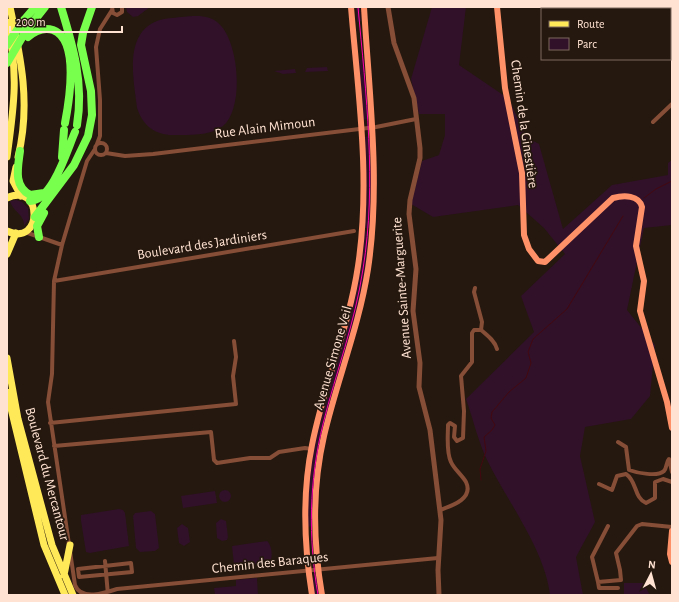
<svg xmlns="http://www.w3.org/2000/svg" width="679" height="602" font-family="'Alegreya Sans',sans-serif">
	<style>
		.green { fill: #301129 }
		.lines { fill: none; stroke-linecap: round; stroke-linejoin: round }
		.stream { stroke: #440810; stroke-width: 1 }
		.minor { stroke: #864d37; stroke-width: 4 }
		.tertiary { stroke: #864d37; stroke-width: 5 }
		.secondary { stroke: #ff9169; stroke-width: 6 }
		.primary { stroke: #ffe959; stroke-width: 7 }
		.motorway { stroke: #78ff4d; stroke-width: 8 }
		.tram { stroke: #fd00a7; stroke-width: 1 }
		.motorway-bridge { stroke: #78ff4d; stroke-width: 8 }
		.labels { text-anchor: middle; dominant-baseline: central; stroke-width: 3.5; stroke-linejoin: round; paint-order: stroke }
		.street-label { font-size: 14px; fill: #ffe2d2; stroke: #25180e }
	</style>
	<rect width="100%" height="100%" fill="#25180e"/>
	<path class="green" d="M126,7H150L138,16L133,17L127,12Z
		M356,7H360L361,21L357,22Z
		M432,7H466L459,65L509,99L526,137L539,144L563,229L612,185L668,175V163L672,160V225L644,228L627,310L655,345L650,396L631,419L585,427L580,456L595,522L576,557L583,595H550C545,550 507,501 487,460C478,441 473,419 466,399L534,332L521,296L565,254L544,228L518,205L433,217L411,204L422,161L439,155L445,135V114H419L411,79Z
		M181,17C193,16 207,14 217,22C239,38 245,108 223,126C210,136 190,135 173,135C155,135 143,126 137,108C134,81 123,34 157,21C164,18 173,18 181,17Z
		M364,59L366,94L370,108L369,119L362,120L359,60Z
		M327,67L328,71L305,72L307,68Z
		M295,69L296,73L283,74L274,71Z
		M369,136L372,174L370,228H365V137Z
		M16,200L22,202L28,208L29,219L24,226C25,215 13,212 10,201Z
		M365,231L369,232L366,268L359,307L333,395L328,393Z
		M327,397L331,398L325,424L313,526L307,527L308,483L314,447Z
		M219 496a6 6 0 1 1 12 0a6 6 0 1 1-12 0Z
		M215,491L217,503L183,508L181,496Z
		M119,509L123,510L125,513L129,546L90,553L86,552L81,521V515Z
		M151,511L155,514L159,548L155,551L140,552L136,548L133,516L135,513Z
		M221,519L226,521L228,537L227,540L222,541L217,538L216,523Z
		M182,524L188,528L190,542L184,546L179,543L177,528Z
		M267,541C272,545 273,557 270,562L237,567L234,565L232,546Z
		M317,577L320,595H313L311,578Z
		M257,578L258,595H215L214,588L236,586V580Z
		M624,583H643L650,595H624Z"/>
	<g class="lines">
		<path class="stream" d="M644,198L656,189L672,181
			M481,480L480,469L486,451L484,437L492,430L495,425L491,418L492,412L509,392L526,378L531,363L528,352L533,339L567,309L623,216"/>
		<path class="minor" d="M112,7L113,13L117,15L122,12V7
			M670,50L672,51
			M653,122L672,104
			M95 149a6 6 0 1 1 12 0a6 6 0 1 1-12 0Z
			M97,144L100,136V100L96,47L100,29L112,10
			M95,149L87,161L84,171L62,245L54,281L52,374L48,402L75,585C81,601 105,593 117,589L438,558
			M106,153L125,156L153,154L376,127L416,119
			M25,232L62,245
			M54,281L354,231
			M475,288L474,292L482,322L481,330
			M50,423L236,404L233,376L236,357L234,341
			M618,442L626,447L629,470C637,473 658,477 664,471C667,468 666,462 669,459L672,472
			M54,446L211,432L214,460L217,463L250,458H270L279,452L305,448L311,449
			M599,484L612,490L617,476L626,474C637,481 634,498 646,503L655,498V482L663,479L672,482
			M440,510C451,506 474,499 466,482C462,475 454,469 451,462C446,452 448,436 448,425L450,423L455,426L454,437L457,441L463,438L464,411L461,376L472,362V333L474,330H481C487,335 495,341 497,349
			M608,526L592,557L598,582L621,580L620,570L616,553L637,526L642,524L672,527
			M105,561L108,595
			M131,563L132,572L79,577L78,569Z
			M598,582L599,588H618"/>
		<path class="tertiary" d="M388,7L394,43L414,98L420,148V158L410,200L409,214L416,269L413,311L420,363L419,387L430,430L441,520L438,570L439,595"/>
		<path class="secondary" d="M497,7L505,88L522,173L524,235L529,249L538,261L545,262L613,198C624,195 639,195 642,207L636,246L644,281L640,311L667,402L672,428
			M672,531L670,554L672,562
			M312,595C304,545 302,494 312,445C324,384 349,327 358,266C371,180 358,93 351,7
			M322,595C313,542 312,488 324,436C337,380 359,327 368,269C381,183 369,94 364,7"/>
		<path class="primary" d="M10,7C21,58 31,105 18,157
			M7,22C19,74 14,106 7,157
			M16,167L13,181L21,196
			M7,198C43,181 43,248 7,231
			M7,254L16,233
			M7,358L18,419L52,545L73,595
			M7,392L44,545L65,595
			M64,575L70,545"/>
		<path class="motorway" d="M61,7C73,46 84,83 77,125
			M24,20L35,7
			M26,31L45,7
			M28,37C35,31 43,27 53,30C80,40 69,102 65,123
			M20,151C18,167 13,186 30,195L44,193
			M62,157L64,130
			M30,201C53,200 67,150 75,132
			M35,217L74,165L88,136L92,115L91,91L81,45L83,33L92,7
			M39,237L37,226L44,213"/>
		<path class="tram" d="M318,595C308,537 309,481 323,424C336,372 355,323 363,269C377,183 366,94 358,7"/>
		<path class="motorway-bridge" d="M7,45L24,20
			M7,63L26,31"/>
	</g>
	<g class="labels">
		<g class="street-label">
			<text transform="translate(524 124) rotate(82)">Chemin de la Ginestière</text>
			<text transform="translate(265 128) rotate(-7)">Rue Alain Mimoun</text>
			<text transform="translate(202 245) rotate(-9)">Boulevard des Jardiniers</text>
			<text transform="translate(402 288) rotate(-94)">Avenue Sainte-Marguerite</text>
			<text transform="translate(333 358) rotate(-74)">Avenue Simone Veil</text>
			<text transform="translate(47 474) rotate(75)">Boulevard du Mercantour</text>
			<text transform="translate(270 563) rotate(-6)">Chemin des Baraques</text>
		</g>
	</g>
	<rect width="679" height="602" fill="none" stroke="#ffe2d2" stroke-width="16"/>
	<rect x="541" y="8" width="130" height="52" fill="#25180e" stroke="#7c695c"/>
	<rect x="549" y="21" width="20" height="6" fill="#ffe959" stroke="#7c695c"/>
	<text x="577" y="28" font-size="12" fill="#ffe2d2">Route</text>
	<rect x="549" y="38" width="20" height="12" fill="#301129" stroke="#7c695c"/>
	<text x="577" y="48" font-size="12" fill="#ffe2d2">Parc</text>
	<g transform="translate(651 574) rotate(6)" stroke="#25180e" stroke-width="3" paint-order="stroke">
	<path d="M0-3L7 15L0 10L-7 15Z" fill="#ffe2d2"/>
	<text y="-6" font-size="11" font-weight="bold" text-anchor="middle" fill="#ffe2d2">N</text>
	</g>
	<path d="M10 26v6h112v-6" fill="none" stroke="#ffe2d2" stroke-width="2"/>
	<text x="16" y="26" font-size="12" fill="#ffe2d2" stroke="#25180e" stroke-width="3" paint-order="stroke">200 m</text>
</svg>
